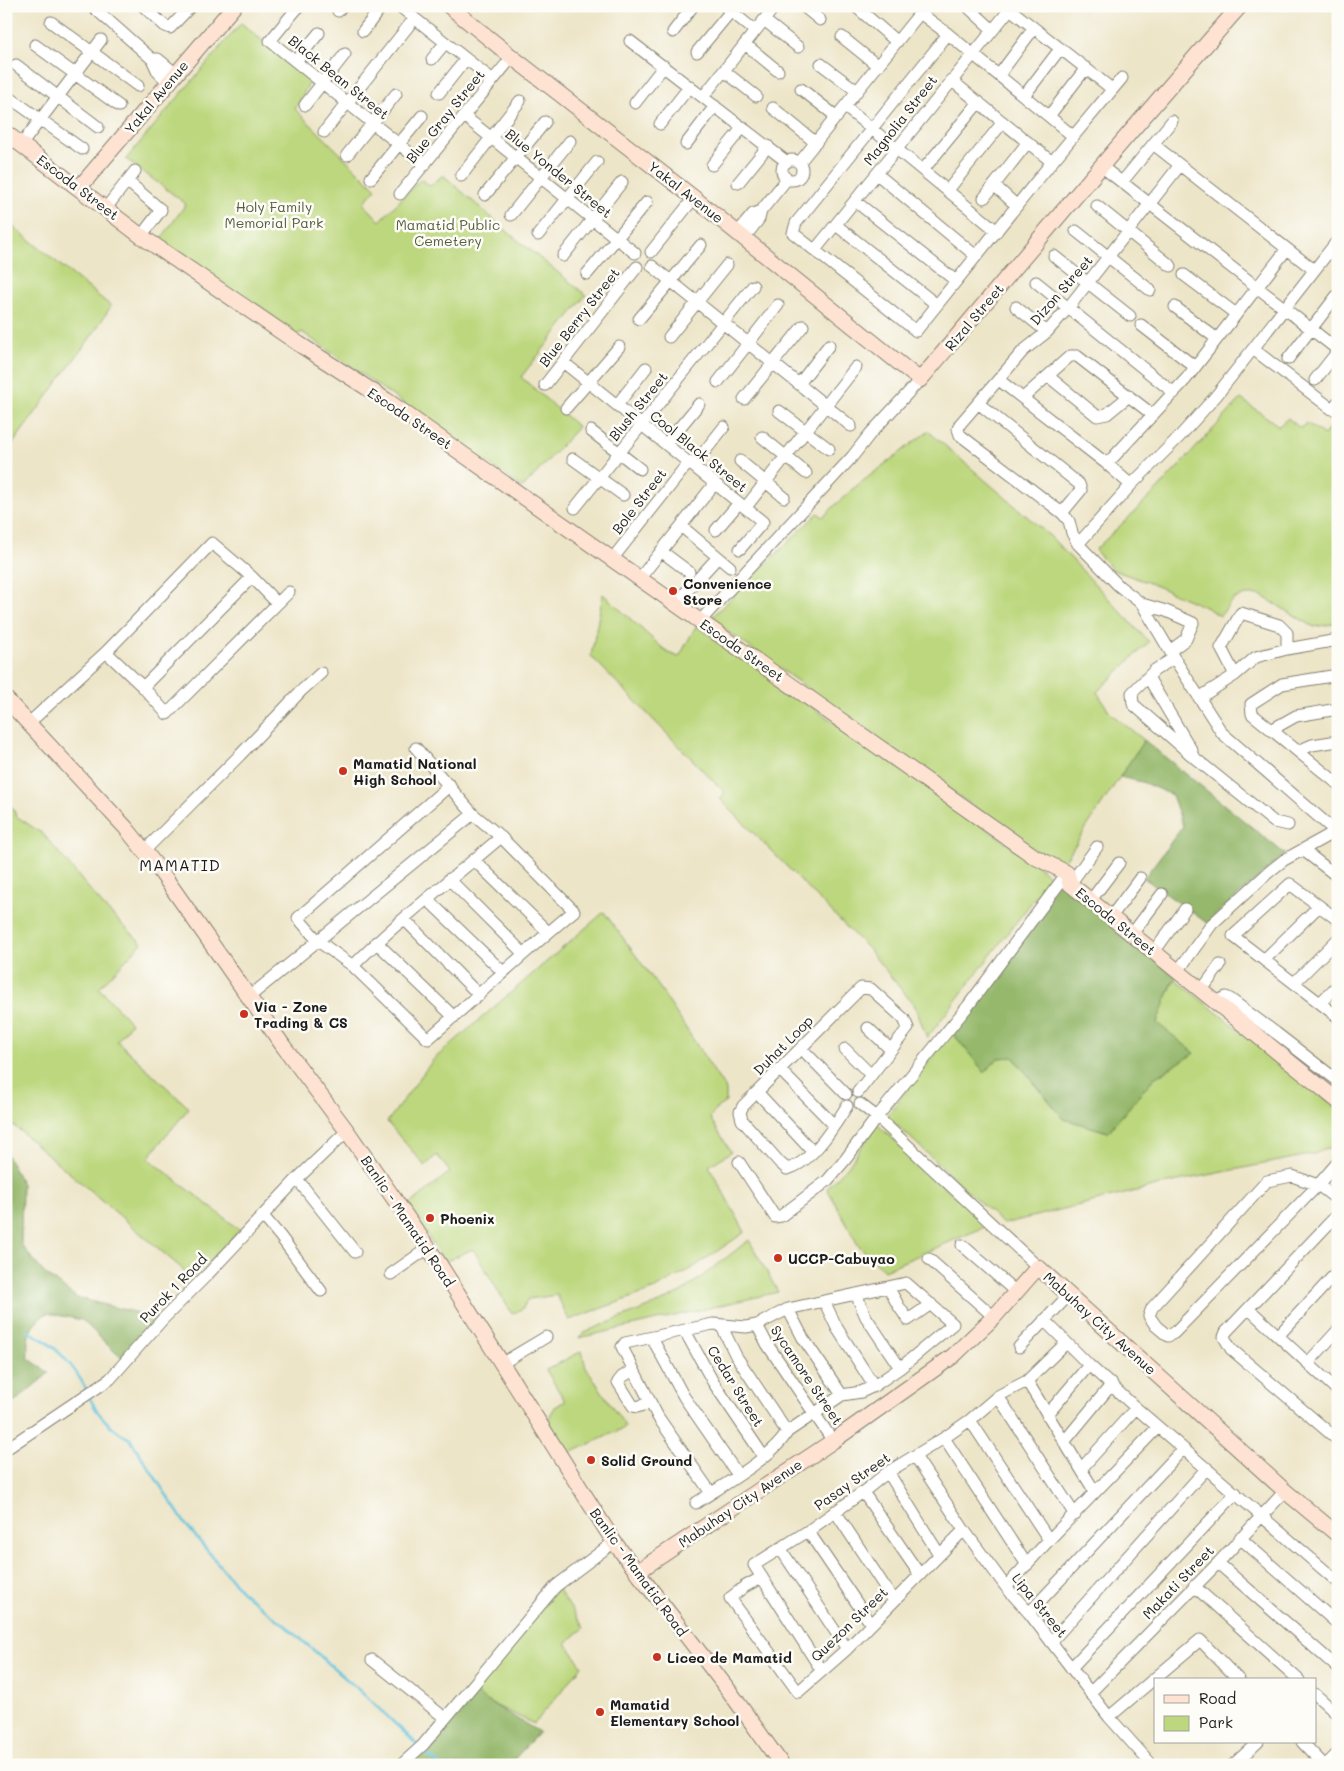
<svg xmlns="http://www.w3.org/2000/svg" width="1344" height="1771" font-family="Mali,sans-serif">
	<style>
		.green { fill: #bcd77d; stroke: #6c7a4c }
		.forest { fill: #95b86c; stroke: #586a44 }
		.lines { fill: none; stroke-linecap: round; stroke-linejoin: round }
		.stream { stroke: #60c3de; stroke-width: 2.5 }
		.street-casing { stroke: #848072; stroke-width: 13 }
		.secondary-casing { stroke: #848072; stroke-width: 17 }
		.street { stroke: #fff; stroke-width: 11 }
		.secondary { stroke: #fee3d2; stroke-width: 15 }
		.poi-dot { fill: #c8321e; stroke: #fdfcf7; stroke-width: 2 }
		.labels { text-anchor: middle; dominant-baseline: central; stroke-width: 5; stroke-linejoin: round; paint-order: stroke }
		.street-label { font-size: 14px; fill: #1c1c1c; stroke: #fdfcf7 }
		.park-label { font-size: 14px; fill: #545d3e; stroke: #fdfcf7 }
		.poi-label { font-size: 14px; font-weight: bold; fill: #1c1c1c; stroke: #fdfcf7; text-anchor: start }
		.quarter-label { font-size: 16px; letter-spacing: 1px; fill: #1c1c1c; stroke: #fdfcf7 }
	</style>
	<rect width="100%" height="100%" fill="#fdfcf7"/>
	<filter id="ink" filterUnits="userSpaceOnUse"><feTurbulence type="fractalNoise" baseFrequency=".02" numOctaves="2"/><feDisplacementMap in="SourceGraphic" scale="10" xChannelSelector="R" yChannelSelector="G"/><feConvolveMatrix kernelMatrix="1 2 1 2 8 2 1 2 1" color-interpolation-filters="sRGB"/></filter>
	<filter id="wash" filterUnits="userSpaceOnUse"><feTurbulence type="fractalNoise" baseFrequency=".0096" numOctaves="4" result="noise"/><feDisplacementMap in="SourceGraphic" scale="20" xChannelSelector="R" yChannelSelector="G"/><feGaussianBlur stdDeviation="1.12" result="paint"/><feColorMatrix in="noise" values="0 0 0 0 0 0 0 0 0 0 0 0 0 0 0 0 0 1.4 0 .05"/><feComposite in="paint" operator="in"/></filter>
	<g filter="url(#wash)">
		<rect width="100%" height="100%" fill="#ede5c8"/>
		<path class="green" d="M241,23L311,80L295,109L376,189L363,203L380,221L421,179L430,186L443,175L515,238L586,295L521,377L578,427L523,488L302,332L295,336L158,243L186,204L126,159Z
			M6,221L111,306L95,331L6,453Z
			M1241,399L1279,426L1288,418L1300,428L1307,423L1324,435L1338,417V487L1334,492L1338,495V623L1314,627L1260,595H1245L1234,599L1220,616L1205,607L1147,582L1113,570L1095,550L1154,493Z
			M928,431L1051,537L1149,642L1097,692L1110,713L1144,740L1060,868L710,619L818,513L823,517L850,491Z
			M603,594L668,653L679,657L696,626L1030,859L1051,877L927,1038L915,1006L868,949L720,799L725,793L591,656Z
			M6,802L13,808L16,816L43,834L106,909L142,943L99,988L131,1023L117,1041L189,1108L148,1158L240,1230L193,1278L6,1119Z
			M604,912L659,987L726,1090V1102L718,1107L710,1118L731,1152L709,1166L745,1232L691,1269L655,1289L569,1320L557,1295L528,1299L523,1308L512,1314L473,1249L444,1262L409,1205L450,1172L437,1155L425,1166L387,1122L433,1060Z
			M1175,979L1338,1109V1141L1331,1147L1314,1154L1173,1182L1003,1224L887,1116L951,1031L985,1073L998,1058L1013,1057L1064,1119L1108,1132L1154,1078L1194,1053L1156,1023L1162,1007Z
			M877,1124L987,1226L884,1270L858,1245L827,1188L848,1166Z
			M749,1240L778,1292L579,1338L587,1331L662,1302L686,1289Z
			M582,1351L586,1368L626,1427L564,1456L544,1426L555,1407L565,1401L546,1370Z
			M556,1586L584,1628L566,1643L582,1666L534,1724L468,1692Z"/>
		<path class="forest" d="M1144,740L1285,854L1207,923L1144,878L1183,826L1172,795L1142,782L1120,777Z
			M1059,881L1176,977L1172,983L1157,1023L1195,1053L1154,1078L1108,1132L1064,1119L1013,1057L998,1058L985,1073L951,1031Z
			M6,1153L22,1184L21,1245L44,1273L77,1298L146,1315L159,1320L121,1358L82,1320L47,1313C28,1327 27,1336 28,1358L49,1373L6,1409Z
			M469,1690L539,1732L509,1765H404Z"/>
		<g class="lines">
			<path class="stream" d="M27,1331C53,1342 75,1366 87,1391
				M90,1398C97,1415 113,1430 130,1439L186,1525L241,1591L286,1626L360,1691L418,1745
				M422,1749L439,1765"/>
		</g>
	</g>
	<g filter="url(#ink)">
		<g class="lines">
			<g class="street-casing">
				<path id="street" d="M92,6L152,59L158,72L168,82
					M143,6L165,26L170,28L191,6
					M299,6L270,41L425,165
					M399,6L493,80
					M803,6L820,20
					M855,6L897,42
					M972,6L970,9L993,30
					M1006,6L1112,89
					M726,7L755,31
					M338,11L342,6
					M764,20L798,47
					M51,22L138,86
					M363,31L382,6
					M673,32L693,6
					M948,34L796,223L793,233L916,331L1052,162L1122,78
					M842,37L878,66
					M630,41L787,162
					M745,44L778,71
					M35,45L119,106
					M697,52L731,11
					M152,59H158L176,74
					M432,59L445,43
					M296,61L319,33
					M821,64L857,91
					M16,65L98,127
					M724,71L756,96
					M999,75L1034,28
					M951,80L1052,162
					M801,89L837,117
					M439,93L466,59
					M6,95L82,149
					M1024,96L1060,49
					M703,97L775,6
					M635,103L664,66
					M305,105L345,54
					M845,107L997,231
					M773,108L816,143
					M464,116L635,253
					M1049,116L1086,68
					M660,124L690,86
					M324,132L414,19
					M686,144L715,106
					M1153,144L1314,270
					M21,145L101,40
					M347,155L396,94
					M782 170a10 10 0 1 1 20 0a10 10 0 1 1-20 0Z
					M799,163L920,13L948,34L1073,136
					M712,165L743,127
					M1101,166L1338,350
					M923,170L979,102
					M877,174L976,256
					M461,176L520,101
					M371,178L422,116
					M127,181L161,210L141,236
					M1122,182L1172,121
					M738,183L768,146
					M994,185L1017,206
					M948,190L1003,122
					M400,194L512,57
					M485,195L545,122
					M984,198L1028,142
					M855,201L956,281
					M1097,206L1171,266
					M106,208L135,171
					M511,215L570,141
					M836,225L937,305
					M1076,231L1150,290
					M738,232L753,214L761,211
					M538,235L597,162
					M744,238L759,219L761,211L787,179
					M815,250L1010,9
					M651,252L694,198
					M563,256L622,182
					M1054,256L1130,316
					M652,266L851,426
					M587,274L647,202
					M1184,275L1236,314
					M1036,282L1174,393
					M1016,307L1047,332
					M1175,307L1217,339
					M639,319L701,245
					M1141,325L1195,367
					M669,337L727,265
					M1253,349L1332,409L1338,402
					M1288,359L1338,294
					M563,362L763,522L740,549
					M1048,376L1097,416L1107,414L1129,396
					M999,380L1107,464L1131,485
					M1315,380L1338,351
					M718,382L778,305
					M799,384L829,345
					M545,385L637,267
					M1023,398L1070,356H1077L1153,415
					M744,399L803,326
					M978,403L1079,484L1081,490L1062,513
					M617,405L646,368
					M566,408L619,347
					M779,411L829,449
					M591,431L640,469
					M762,437L806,473
					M666,444L699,404
					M573,459L623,495
					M740,461L784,497
					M1107,464L1186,379L1287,249
					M693,466L724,427
					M746,507L856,367
					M575,508L753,286
					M681,526L730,567
					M716,530L739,503
					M1078,544L1131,485L1180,436L1216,396L1338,240
					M661,551L689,572
					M613,558L689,462
					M640,578L715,483
					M676,603L718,557
					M1142,604L1174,658L1222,733L1335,831
					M701,620L852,457L870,434L920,380
					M1287,649V633L1279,625L1241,613L1221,648L1235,675L1256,657L1287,649L1338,640
					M1170,651L1186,639L1193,623L1166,611L1142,604L1119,586L1078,544L1072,533L1069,521L1062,513L960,435L958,429L960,424L1023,351L1047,332L1068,308L1180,165
					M106,652L143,687L167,714L289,592
					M1174,658L1155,670L1132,693L1133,704L1196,759L1274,822L1288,825
					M1338,675L1282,684L1251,704L1252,714L1338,784
					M1148,677L1192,751
					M143,687L252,577
					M1199,698L1235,675
					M29,723L106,652L212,543L252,577L277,603
					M1271,730L1296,716L1338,709
					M416,748L473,814L501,837L574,911C524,952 477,997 428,1039L353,966L318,941L298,918L450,785
					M1298,751L1312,745L1338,741
					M145,850L240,755L301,691L321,673
					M1303,850L1338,877
					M474,860L548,932
					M449,879L523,953
					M1070,884L1097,847
					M427,899L503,972
					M1091,900L1119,863
					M1111,917L1140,878
					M404,919L479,995
					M1338,920L1290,884L1233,936L1338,1017
					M1132,934L1162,894
					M376,942L454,1017
					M1154,952L1185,909
					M1264,960L1319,906
					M353,966C399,919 451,880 501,837
					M1178,971L1212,924L1270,871L1284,860L1338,830
					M1294,983L1338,939
					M1201,991L1220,965
					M249,997L473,814
					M1215,1002L1226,997L1230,999L1276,1033L1338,1081
					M1320,1003L1338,985
					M868,1028L891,1050
					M802,1049L846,1094
					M845,1049L871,1075
					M780,1070L834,1125
					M757,1092L813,1152
					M860,1104L877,1117L1038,1267
					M847,1106C834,1126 812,1163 787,1169L780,1163L742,1120L740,1112L743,1106L861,988L871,989L904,1019L908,1028L858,1092
					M739,1162L775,1217L781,1216L827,1181L845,1160L877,1117L968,1006L1067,873
					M1338,1162L1318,1185L1174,1333L1168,1336L1156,1326L1149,1316L1152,1308L1267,1181L1292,1176L1318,1185L1338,1200
					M297,1179L355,1252
					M1338,1214L1226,1332L1224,1337L1231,1349L1338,1440
					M263,1216L280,1236L321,1291
					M962,1245L1016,1292
					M929,1259L994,1317
					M391,1274L428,1248
					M888,1287L898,1305L908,1320L931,1304
					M856,1294L866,1317L900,1368
					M824,1301L837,1328L874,1386
					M788,1309L803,1338L842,1395
					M1249,1309L1338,1391
					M1044,1320L1089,1365L1136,1408L1338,1582
					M721,1325L736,1356L787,1432
					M757,1325L767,1344L833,1441
					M685,1331L713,1382L764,1457
					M1278,1336L1338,1271
					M652,1338L684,1397L738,1475
					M1019,1347L1069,1295
					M1308,1363L1338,1330
					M501,1364L546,1337
					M633,1370L622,1377L618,1382L633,1406L637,1407L649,1403
					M1027,1381L1095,1492
					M998,1396L1075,1515
					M1047,1415L1089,1365
					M970,1420L1049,1540
					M944,1438L1027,1565
					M1064,1442L1112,1384
					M6,1449L110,1379L162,1320L207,1275L297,1179L347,1131
					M915,1456L964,1530L1006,1587L1029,1613L1109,1717L1152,1765
					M1081,1469L1136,1408
					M888,1472L939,1554
					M863,1492L920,1575
					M696,1503C720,1487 775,1456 787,1432L842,1395L861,1392L874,1386L900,1368L953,1324L906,1283L788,1309L757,1325L746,1327L713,1324L625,1343L622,1347L658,1417L711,1493
					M835,1511L894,1601
					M808,1531L871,1624
					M1240,1538L1338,1624
					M780,1548L847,1649
					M1218,1563L1338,1668
					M762,1577L744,1587L730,1598L798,1692L847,1649L964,1530
					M1194,1586L1299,1680
					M1006,1587L1049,1540L1158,1427
					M1029,1613L1183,1449
					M1051,1642L1207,1468
					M372,1660L445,1718
					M1071,1668L1236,1493
					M822,1671L754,1565L808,1531L863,1492L888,1472L944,1438L970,1420L998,1396L1027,1381L1066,1343
					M1090,1693L1218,1563L1285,1491
					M1315,1694L1338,1715
					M1109,1717L1200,1640L1239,1680
					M1302,1742L1324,1765
					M401,1765L423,1745L556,1586L614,1542
					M1233,1765L1258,1742
					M1326,1765L1338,1753"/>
			</g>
			<g class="secondary-casing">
				<path id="secondary" d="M449,6L512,57L694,198L920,380C1026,255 1131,129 1240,6
					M6,133L141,236L299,344L386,400L1035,857L1067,873L1070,884L1338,1101
					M79,188L234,6
					M6,699L126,828L161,872L284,1047L347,1131L438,1262L614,1542L730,1692L782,1765
					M637,1572L833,1441L953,1356L994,1317L1038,1267L1285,1491L1338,1535"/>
			</g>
			<use href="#street" class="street"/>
			<use href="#secondary" class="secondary"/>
		</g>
	</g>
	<g class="poi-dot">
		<circle cx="673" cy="591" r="5"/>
		<circle cx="343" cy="771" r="5"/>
		<circle cx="244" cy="1014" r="5"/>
		<circle cx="430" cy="1218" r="5"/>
		<circle cx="778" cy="1258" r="5"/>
		<circle cx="591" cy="1460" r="5"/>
		<circle cx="657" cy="1657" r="5"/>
		<circle cx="600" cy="1712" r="5"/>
	</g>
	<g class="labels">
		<g class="street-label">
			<text transform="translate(339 77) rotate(39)">Black Bean Street</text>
			<text transform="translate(156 97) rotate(-50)">Yakal Avenue</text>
			<text transform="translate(445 116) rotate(-51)">Blue Gray Street</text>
			<text transform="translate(900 120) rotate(-52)">Magnolia Street</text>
			<text transform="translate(559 173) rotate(39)">Blue Yonder Street</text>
			<text transform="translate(78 187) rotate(37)">Escoda Street</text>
			<text transform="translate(686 192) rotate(38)">Yakal Avenue</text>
			<text transform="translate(1061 290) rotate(-49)">Dizon Street</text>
			<text transform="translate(579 317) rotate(-52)">Blue Berry Street</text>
			<text transform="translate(974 317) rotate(-50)">Rizal Street</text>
			<text transform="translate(638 406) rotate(-51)">Blush Street</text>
			<text transform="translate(410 418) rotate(34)">Escoda Street</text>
			<text transform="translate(699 451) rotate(39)">Cool Black Street</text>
			<text transform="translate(639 501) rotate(-52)">Bole Street</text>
			<text transform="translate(742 650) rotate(35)">Escoda Street</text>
			<text transform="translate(1116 921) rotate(39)">Escoda Street</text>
			<text transform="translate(783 1045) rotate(-45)">Duhat Loop</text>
			<text transform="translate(408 1221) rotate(56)">Banlic - Mamatid Road</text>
			<text transform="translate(173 1288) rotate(-46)">Purok 1 Road</text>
			<text transform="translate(1100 1323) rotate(42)">Mabuhay City Avenue</text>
			<text transform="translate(807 1375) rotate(56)">Sycamore Street</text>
			<text transform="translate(736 1386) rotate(58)">Cedar Street</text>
			<text transform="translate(852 1481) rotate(-35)">Pasay Street</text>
			<text transform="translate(740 1503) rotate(-34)">Mabuhay City Avenue</text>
			<text transform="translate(639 1572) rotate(54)">Banlic - Mamatid Road</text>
			<text transform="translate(1178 1582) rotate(-46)">Makati Street</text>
			<text transform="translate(1040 1605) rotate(51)">Lipa Street</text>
			<text transform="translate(849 1624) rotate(-44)">Quezon Street</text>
		</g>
		<g class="park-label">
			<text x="274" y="206">Holy Family<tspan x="274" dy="16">Memorial Park</tspan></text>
			<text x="448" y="224">Mamatid Public<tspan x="448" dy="16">Cemetery</tspan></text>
		</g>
		<g class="poi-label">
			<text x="683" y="583">Convenience<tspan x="683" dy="16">Store</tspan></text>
			<text x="353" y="763">Mamatid National<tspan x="353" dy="16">High School</tspan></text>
			<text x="254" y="1006">Via - Zone<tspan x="254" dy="16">Trading &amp; CS</tspan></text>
			<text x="440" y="1218">Phoenix</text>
			<text x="788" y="1258">UCCP-Cabuyao</text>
			<text x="601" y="1460">Solid Ground</text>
			<text x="667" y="1657">Liceo de Mamatid</text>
			<text x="610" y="1704">Mamatid<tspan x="610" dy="16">Elementary School</tspan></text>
		</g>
		<g class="quarter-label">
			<text x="180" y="864">MAMATID</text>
		</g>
	</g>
	<rect width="1344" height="1771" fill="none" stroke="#fdfcf7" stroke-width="25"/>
	<rect x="1154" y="1678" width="162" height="65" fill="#fdfcf7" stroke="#a3a29f"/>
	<rect x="1164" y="1695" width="25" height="8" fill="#fee3d2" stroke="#a3a29f"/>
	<text x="1199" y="1704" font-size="15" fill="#1c1c1c">Road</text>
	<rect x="1164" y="1716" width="25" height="15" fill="#bcd77d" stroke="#a3a29f"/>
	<text x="1199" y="1728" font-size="15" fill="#1c1c1c">Park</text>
</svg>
